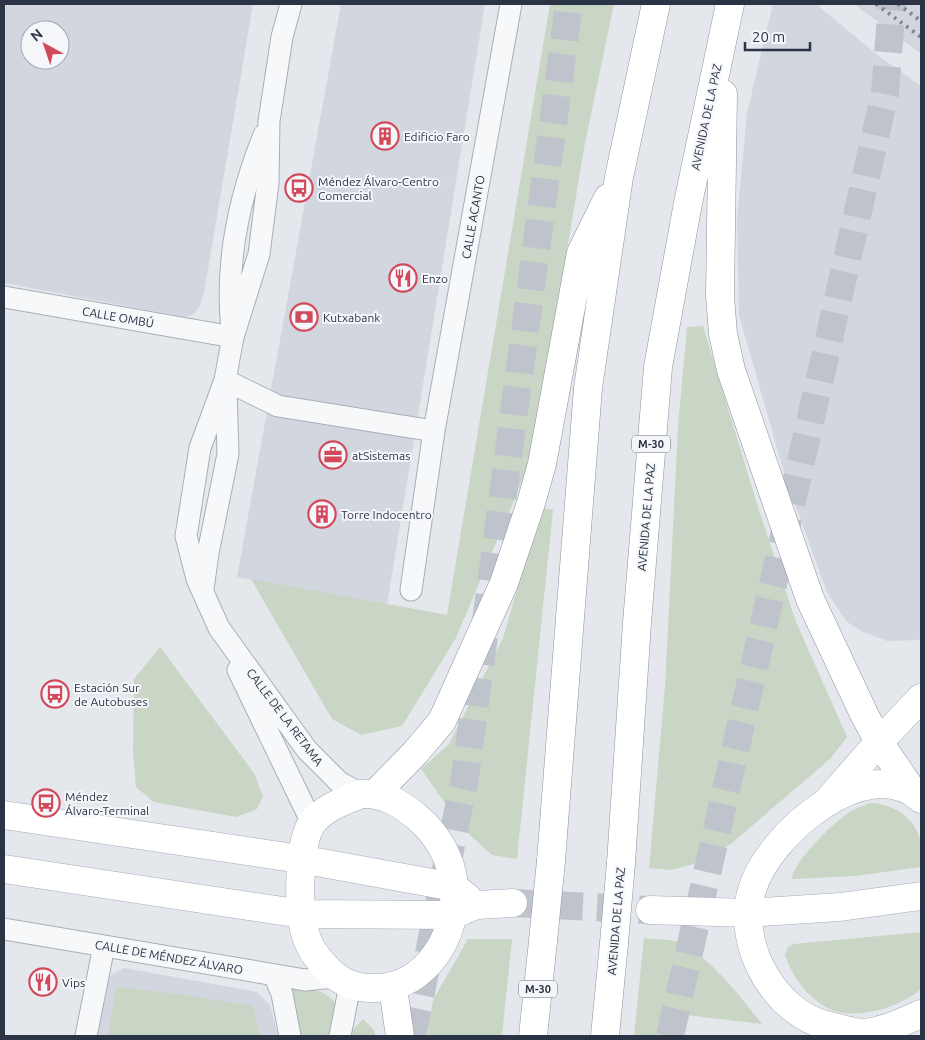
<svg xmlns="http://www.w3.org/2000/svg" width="925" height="1040" font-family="Ubuntu,sans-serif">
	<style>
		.built { fill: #d2d6de; fill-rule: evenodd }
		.green { fill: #c9d6c5 }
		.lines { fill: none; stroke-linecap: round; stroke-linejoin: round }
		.primary-tunnel { stroke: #bfc3cb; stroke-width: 28; stroke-dasharray: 28 14; stroke-linecap: butt }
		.highway-tunnel { stroke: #bfc3cb; stroke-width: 28; stroke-dasharray: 28 14; stroke-linecap: butt }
		.street-casing { stroke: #a9aeb7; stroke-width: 23 }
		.secondary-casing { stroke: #a9aeb7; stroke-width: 29 }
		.primary-casing { stroke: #a3abb8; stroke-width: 29 }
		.highway-casing { stroke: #8b94a3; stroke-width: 29 }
		.street { stroke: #f7f8fa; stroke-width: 21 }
		.secondary { stroke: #fff; stroke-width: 28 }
		.primary { stroke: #fff; stroke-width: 28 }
		.highway { stroke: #fff; stroke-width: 28 }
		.rail { stroke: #7d8696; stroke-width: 4; stroke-dasharray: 2.5 5; stroke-linecap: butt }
		.highway-bridge-casing { stroke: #8b94a3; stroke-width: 29; stroke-linecap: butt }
		.highway-bridge { stroke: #fff; stroke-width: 28 }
		.labels { text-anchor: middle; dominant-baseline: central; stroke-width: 4; stroke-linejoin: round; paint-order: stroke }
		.shield { fill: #f4f6f9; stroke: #676e7b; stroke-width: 1 }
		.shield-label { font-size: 11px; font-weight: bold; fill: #2b3445 }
		.street-label { font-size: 12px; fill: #2b3445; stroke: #f4f6f9 }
		.poi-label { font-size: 12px; fill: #2b3445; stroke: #f4f6f9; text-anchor: start }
	</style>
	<rect width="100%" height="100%" fill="#e4e7ec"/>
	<path class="built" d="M4,4H253L204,293L200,305L194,314L185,317L4,283ZM30,30H60V60H30Z
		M341,4H485L387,605L237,577Z
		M773,4H816L880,57L921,86V639L919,640L887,641L861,631L846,621L827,592L785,476L739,315L737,219L747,113Z
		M854,4H921V54Z
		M124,968L257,992L270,1005L278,1036H97L110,976Z"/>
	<path class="green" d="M550,4H614L584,148L533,455L456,638L402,726L361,735L332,719L251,579L447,615Z
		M703,326L757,504L796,622L847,737L831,758L731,844L697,863L671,870L649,868L665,686L678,426L687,327Z
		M541,508L553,510L517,859L492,855L463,829L421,769L449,744L503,638Z
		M160,647L254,773L263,797L257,809L236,817L154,802L136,787L133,751L134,679Z
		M870,803C893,803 917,819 921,843C923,850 921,859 921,867L855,876L792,879C793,861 834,823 848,813C855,808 863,806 870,803Z
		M921,932C921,947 925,972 921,986C920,992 913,995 908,998C887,1011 846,1021 824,1006C805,994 792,976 785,955L788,947L794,944Z
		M644,938C655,940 669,939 679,942C705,951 745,1002 762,1024L677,1014L674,1036H634Z
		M468,939H512L502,1036H427L433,1000Z
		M116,987L178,994L253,1006L260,1036H108Z
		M289,987C307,989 325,988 336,1004L329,1036H299Z
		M363,1019L374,1030L375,1036H350L351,1032Z"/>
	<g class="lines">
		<path class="primary-tunnel" d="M513,903L650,910"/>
		<path class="highway-tunnel" d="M412,1036L465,777L569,4
			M670,1036L885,93L892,4"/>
		<g class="street-casing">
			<path id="street" d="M291,4L282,37L269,121L268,183L259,254L233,337L225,380L200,448L186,536L197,579L219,628L307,750L339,782L361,794
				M4,297L233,337
				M232,330C225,265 239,197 264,135
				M225,380L278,406L434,431L511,4
				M203,589L208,553L228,454L226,389
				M411,590L434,431
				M238,670L312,823
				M4,929L305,980L334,977
				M274,975L282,994L290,1036
				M86,1036L104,946
				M340,1036L350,985"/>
		</g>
		<g class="secondary-casing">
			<path id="secondary" d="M830,798L879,742L921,698"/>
		</g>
		<g class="primary-casing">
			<path id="primary" d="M361,794C385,793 400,803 418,818C438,835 452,860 454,886C459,934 426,987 377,988C355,989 338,982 324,965C314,955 307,943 304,929C298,907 298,840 313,822C325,807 344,801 361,794Z
				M921,799C867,749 767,836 752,890C737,940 768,1002 816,1022C823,1025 831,1026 838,1028C846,1030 856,1033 864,1033C883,1032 904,1021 921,1014
				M4,815L300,859L454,887L467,897
				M4,869L302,914L453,915L476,905L513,903
				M650,910L748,913L840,907L921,896"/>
		</g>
		<g class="highway-casing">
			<path id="highway" d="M723,94L720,296L723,334L731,370L810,599L864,714L879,742L913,792
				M375,794L415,753L442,721L504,583L531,503L542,464L581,253L608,198
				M551,861L588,388L619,177L656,4
				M621,863L637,623L658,367L688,203L730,4
				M393,988L400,1036
				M533,1036L543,941
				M605,1036L614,943
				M881,1036L882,1029"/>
		</g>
		<use href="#street" class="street"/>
		<use href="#secondary" class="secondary"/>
		<use href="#primary" class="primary"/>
		<use href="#highway" class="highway"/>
		<path class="rail" d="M876,4L921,37
			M898,4L921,21"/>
		<g class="highway-bridge-casing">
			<path id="highway-bridge" d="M543,941L551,861
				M614,943L621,863"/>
		</g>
		<use href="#highway-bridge" class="highway-bridge"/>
	</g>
	<defs>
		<g id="building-ring" transform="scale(1.4375)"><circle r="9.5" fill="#f4f6f9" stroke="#d1495b" stroke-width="1.5"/><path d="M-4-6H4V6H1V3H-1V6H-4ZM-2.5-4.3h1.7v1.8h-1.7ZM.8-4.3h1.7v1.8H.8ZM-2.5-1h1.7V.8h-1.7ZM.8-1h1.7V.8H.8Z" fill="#d1495b"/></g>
		<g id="bus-ring" transform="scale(1.4375)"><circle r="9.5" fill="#f4f6f9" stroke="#d1495b" stroke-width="1.5"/><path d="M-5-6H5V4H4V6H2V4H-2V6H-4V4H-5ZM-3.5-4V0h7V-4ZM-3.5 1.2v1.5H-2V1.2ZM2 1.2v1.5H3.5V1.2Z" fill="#d1495b"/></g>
		<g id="restaurant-ring" transform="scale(1.4375)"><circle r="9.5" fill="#f4f6f9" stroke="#d1495b" stroke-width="1.5"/><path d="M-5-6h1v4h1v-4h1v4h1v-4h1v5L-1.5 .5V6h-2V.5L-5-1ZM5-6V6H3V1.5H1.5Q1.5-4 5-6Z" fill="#d1495b"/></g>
		<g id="bank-ring" transform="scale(1.4375)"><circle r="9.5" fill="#f4f6f9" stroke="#d1495b" stroke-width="1.5"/><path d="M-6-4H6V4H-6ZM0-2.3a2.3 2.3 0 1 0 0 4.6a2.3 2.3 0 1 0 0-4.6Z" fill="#d1495b"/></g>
		<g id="office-ring" transform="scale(1.4375)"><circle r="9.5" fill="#f4f6f9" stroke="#d1495b" stroke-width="1.5"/><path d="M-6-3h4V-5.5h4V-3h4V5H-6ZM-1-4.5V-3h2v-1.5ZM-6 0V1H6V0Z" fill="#d1495b"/></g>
	</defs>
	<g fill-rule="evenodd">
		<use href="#building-ring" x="385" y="136"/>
		<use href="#bus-ring" x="299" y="188"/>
		<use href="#restaurant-ring" x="403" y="278"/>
		<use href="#bank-ring" x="304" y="317"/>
		<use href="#office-ring" x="333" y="455"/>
		<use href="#building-ring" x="322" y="514"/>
		<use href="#bus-ring" x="55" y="694"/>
		<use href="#bus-ring" x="46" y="803"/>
		<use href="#restaurant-ring" x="43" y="982"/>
	</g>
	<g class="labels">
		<g class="shield">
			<rect x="632" y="435.5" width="38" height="17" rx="4"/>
			<rect x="519" y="980.5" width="38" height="17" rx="4"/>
		</g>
		<g class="shield-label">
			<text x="651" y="444">M-30</text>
			<text x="538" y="989">M-30</text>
		</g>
		<g class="street-label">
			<text transform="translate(706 117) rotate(-78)">AVENIDA DE LA PAZ</text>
			<text transform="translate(473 217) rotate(-80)">CALLE ACANTO</text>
			<text transform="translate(118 317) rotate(10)">CALLE OMBÚ</text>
			<text transform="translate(646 517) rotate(-85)">AVENIDA DE LA PAZ</text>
			<text transform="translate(285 717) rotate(53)">CALLE DE LA RETAMA</text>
			<text transform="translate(616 921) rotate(-85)">AVENIDA DE LA PAZ</text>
			<text transform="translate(169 957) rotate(10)">CALLE DE MÉNDEZ ÁLVARO</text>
		</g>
		<g class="poi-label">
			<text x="404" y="136">Edificio Faro</text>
			<text x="318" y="181">Méndez Álvaro-Centro<tspan x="318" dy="14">Comercial</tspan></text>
			<text x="422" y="278">Enzo</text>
			<text x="323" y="317">Kutxabank</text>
			<text x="352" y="455">atSistemas</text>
			<text x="341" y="514">Torre Indocentro</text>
			<text x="74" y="687">Estación Sur<tspan x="74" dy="14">de Autobuses</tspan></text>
			<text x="65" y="796">Méndez<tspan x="65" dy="14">Álvaro-Terminal</tspan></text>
			<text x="62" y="982">Vips</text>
		</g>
	</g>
	<rect width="925" height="1040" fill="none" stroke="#2b3445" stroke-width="10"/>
	<g transform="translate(45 45) rotate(320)"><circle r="24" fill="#f4f6f9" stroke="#a4a8b1"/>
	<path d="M0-4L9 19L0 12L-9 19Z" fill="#d1495b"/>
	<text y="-8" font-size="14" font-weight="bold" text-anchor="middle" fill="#2b3445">N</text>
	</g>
	<path d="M745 42v8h65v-8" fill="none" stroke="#2b3445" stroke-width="2.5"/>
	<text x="752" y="42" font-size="15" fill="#2b3445" stroke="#f4f6f9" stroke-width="4" paint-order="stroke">20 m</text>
</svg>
